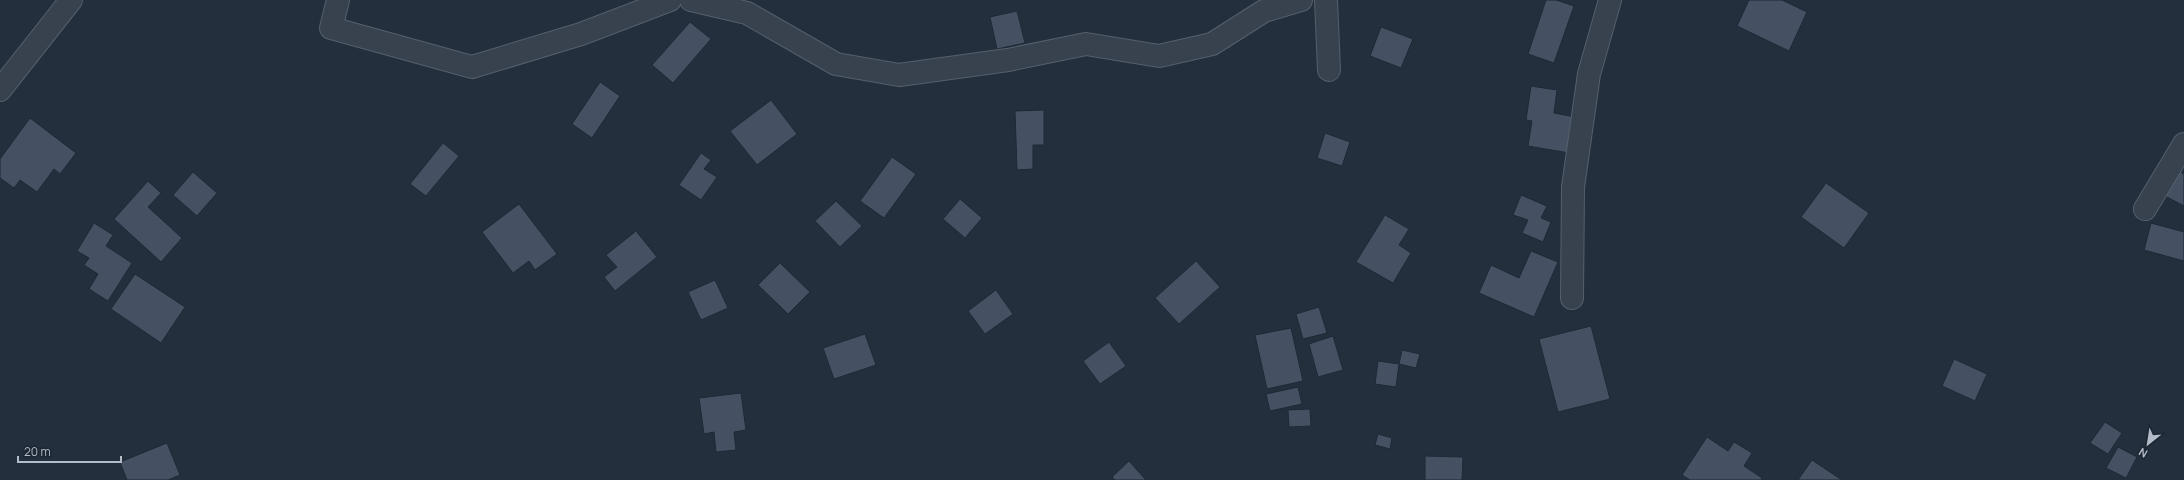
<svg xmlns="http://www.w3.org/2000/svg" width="2184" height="480" font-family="Manrope,sans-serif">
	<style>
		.building { fill: #455162; stroke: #1f2835 }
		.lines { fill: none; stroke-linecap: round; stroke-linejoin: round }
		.street-casing { stroke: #565f6c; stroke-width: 24 }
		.street { stroke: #38414e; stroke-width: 22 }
	</style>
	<rect width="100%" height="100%" fill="#242f3e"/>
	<path class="building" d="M1546,0H1556L1574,6L1554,63L1528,54Z
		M1749,0H1782L1807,12L1789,51L1737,26Z
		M1017,11L1025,43L997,49L990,17Z
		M690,22L711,39L673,83L652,65Z
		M1381,27L1413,39L1401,68L1370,56Z
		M600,82L620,96L592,138L572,124Z
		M1531,86L1557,90L1554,113L1575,117L1569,153L1528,146L1532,121L1526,120Z
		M771,100L797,134L757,165L730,131Z
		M1044,110V145H1033V169L1017,170L1015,111Z
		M30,118L76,153L60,174L54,169L37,192L20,180L14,188L0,178V159Z
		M1325,133L1350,142L1342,166L1317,158Z
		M443,143L459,156L426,196L410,184Z
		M701,153L711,160L704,169L717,177L701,200L679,185Z
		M892,157L916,174L884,218L860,201Z
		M2179,171L2184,174V206L2165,196Z
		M193,172L217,193L197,216L173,195Z
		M148,181L161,193L148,207L182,238L161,262L114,219Z
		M1826,183L1869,213L1844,248L1801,217Z
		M1521,195L1547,206L1541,218L1551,222L1543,242L1522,233L1528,220L1513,215Z
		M960,199L982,218L965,238L943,219Z
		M836,201L862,226L840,247L815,221Z
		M519,204L557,254L535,270L529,261L513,273L482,232Z
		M1385,215L1409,229L1399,245L1411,253L1393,283L1356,262Z
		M94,223L113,235L106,246L132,263L108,301L89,289L98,274L84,265L89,258L77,251Z
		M2151,223L2184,232V261L2144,250Z
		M636,231L657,257L615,291L604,277L617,267L606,255Z
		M1531,251L1558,262L1534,317L1479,293L1491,265L1519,278Z
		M1196,261L1220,287L1179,324L1155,298Z
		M780,263L810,292L788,314L758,285Z
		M135,274L185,307L161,343L111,309Z
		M715,280L728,308L701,320L688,292Z
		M996,290L1013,314L985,334L968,311Z
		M1319,307L1327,333L1303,339L1296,314Z
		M1591,326L1610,399L1558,412L1539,339Z
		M1291,328L1303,381L1267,389L1255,335Z
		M865,334L876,365L834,379L823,348Z
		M1333,336L1343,370L1318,377L1309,344Z
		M1109,342L1126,366L1100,384L1083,361Z
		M1402,350L1420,354L1416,368L1399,364Z
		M1954,359L1987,374L1975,401L1942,386Z
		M1378,361L1399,364L1396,387L1375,384Z
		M1298,387L1302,404L1270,411L1266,394Z
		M741,393L746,430L734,432L736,450L716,452L714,432L704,434L699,398Z
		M1310,409L1311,426L1289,427L1288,410Z
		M2105,422L2122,433L2108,454L2090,443Z
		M1378,434L1392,438L1390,449L1375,445Z
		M1707,437L1728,451L1734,442L1752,453L1744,466L1762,478L1761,480H1690L1682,475Z
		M167,443L180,475L168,480H127L120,462Z
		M2118,447L2137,457L2126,478L2106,468Z
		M1425,456L1463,457L1462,480H1425Z
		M1812,460L1842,480H1798Z
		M1129,461L1145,479L1144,480H1115L1112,477Z"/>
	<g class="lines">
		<g class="street-casing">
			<path id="street" d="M338,0L331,28L472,67L581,34L670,0
				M691,0L747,13L836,64L899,75L1008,60L1086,44L1159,56L1212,44L1264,11L1301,0
				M1326,0L1329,70
				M0,90L71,0
				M2145,209L2184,144
				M1572,298L1573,187L1589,74L1610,0"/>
		</g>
		<use href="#street" class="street"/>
	</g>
	<g transform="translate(2148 444) rotate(210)" stroke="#1d2633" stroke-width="3" paint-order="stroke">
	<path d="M0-3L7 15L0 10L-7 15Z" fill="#b4bcc9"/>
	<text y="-6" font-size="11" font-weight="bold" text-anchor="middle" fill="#b4bcc9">N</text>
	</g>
	<path d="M18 456v6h103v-6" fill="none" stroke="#b4bcc9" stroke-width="2"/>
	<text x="24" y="456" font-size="12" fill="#b4bcc9" stroke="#1d2633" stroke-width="3" paint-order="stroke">20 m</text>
</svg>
